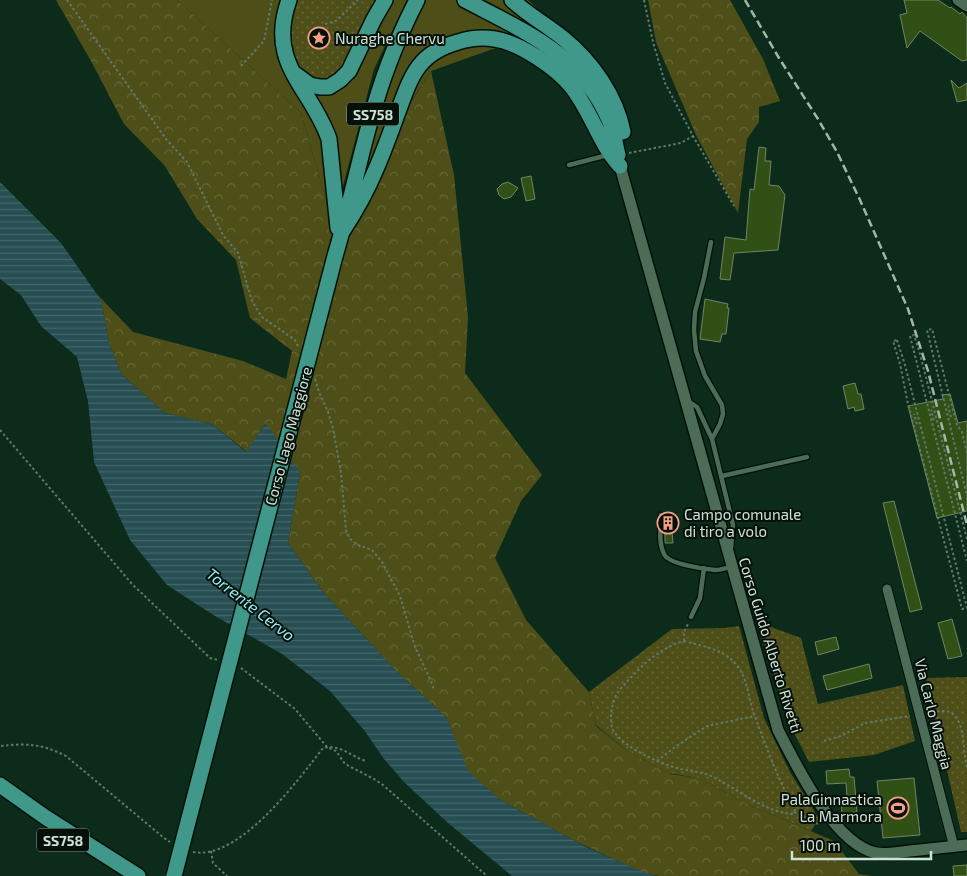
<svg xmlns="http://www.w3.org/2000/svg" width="967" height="876" font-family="'Exo 2',sans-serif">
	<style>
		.green { fill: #4e4e18 }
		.forest { fill: url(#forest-crowns) }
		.park { fill: url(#park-dots) }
		.water { fill: url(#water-rules) }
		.building { fill: #315016; stroke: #728466 }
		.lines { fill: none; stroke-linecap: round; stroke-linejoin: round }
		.lane-casing { stroke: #001207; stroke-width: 7 }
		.street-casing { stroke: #001207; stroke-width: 11 }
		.secondary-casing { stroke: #001207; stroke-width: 14 }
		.highway-casing { stroke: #001207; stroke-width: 18 }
		.path { stroke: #60796b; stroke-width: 2; stroke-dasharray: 2.5 2.5; stroke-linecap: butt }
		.lane { stroke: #4c6c58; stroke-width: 4.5 }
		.street { stroke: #4c6c58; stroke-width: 9 }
		.secondary { stroke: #4c6c58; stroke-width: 11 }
		.highway { stroke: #40988a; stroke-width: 15 }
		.rail { stroke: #a2b6a9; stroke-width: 2.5; stroke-dasharray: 8 4; stroke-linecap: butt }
		.highway-bridge-casing { stroke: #001207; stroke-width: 18; stroke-linecap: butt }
		.highway-bridge { stroke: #40988a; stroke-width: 15 }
		.labels { text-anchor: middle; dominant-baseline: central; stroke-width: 4; stroke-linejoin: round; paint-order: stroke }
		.shield { fill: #051009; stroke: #93a298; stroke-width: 1 }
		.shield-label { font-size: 14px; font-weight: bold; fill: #d0e1d6 }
		.poi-label { font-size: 15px; fill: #d0e1d6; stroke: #051009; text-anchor: start }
		.street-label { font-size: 15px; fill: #d0e1d6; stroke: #051009 }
		.water-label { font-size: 16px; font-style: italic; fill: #93edf7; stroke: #051009 }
	</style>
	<defs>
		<pattern id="forest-crowns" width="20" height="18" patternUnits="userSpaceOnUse" patternTransform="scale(1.25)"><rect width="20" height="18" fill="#4e4e18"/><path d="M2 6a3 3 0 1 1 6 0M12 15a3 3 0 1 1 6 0" fill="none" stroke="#666739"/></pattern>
		<pattern id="park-dots" width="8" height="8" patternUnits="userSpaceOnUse" patternTransform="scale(1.25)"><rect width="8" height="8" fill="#4e4e18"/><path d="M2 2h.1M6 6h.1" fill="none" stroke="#666739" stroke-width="1.8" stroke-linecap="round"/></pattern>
		<pattern id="water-rules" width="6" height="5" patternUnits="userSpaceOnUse" patternTransform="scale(1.25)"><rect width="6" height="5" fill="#264e53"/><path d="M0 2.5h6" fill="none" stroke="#44676b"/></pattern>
	</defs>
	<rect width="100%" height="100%" fill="#0c2b1a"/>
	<path class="green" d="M177,0H407L374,69L333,224L301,113Z
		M417,0H528L566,35L493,49L431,71L353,189Z"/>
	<path class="forest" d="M56,0H177L301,113L333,224L431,71L454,175L468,317L465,373L542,475L521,501L495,558L526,620L589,692L596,726L627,751L671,774L698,778L752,806L834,841L859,874L871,876H659L643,873L575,841L502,801L468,772L446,717L396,671L323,592L288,543L300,472L265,424L247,452L212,424L165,413L122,375L109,343L101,300L96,293L133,332L243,361L286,379L292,351L250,318L236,260L197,219L165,166L124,124L91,61Z
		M648,0H730L763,59L780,101L759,107V122L747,139L738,213L696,135L656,42Z"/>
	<path class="park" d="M299,0H377L343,69C324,89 301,79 293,54C288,36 294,17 299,0Z
		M757,622L801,638L818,704L903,685L915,741L874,755L809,762L790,725Z
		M739,626L764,718L790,772L819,819L811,831L752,806L698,778L669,773L627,751L596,725L589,692L672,629L725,628Z
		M967,677V832H961L926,678Z"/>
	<path class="water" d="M0,182L61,243L101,300L109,343L122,375L165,413L212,424L246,452L266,423L300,472L288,543L323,592L396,671L446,717L469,772L502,801L586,847L643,872L656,876H512L448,823L405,783L384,759L364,730L330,691L282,654L215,616L167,585L130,540L94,462L88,401L77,357L41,326L21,295L0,279Z"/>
	<path class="building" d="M904,0H938L950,8L951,7L960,14L962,12L967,18V60L962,61L920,31L907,48L900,15L907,13Z
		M951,80L959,88L967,83V100L957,102Z
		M759,147L766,148L765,161H771L769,185L779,186L785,195L778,250L734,253L730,280L720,279L725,237L746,240L750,189L754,190Z
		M531,176L535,199L526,201L521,178Z
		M508,182L518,188L511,197L504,199L499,195L497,189L502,184Z
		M705,299L728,304L727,308H729L726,334H722L720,342L700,339Z
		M855,383L858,394H861L864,409L855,411L854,407L848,409L843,386Z
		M950,394L958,423L967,421V511L937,518L908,406L943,399L942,395Z
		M894,501L922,609L910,612L883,503Z
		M671,520L673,543H665V521Z
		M952,619L962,656L948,659L938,623Z
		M836,637L839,649L818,655L815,642Z
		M869,664L872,678L827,690L823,676Z
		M849,769L850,777H854L857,812L842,814L841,798L847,797L846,783L827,784L826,771Z
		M914,778L920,835L883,838L877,781Z
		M967,865V876H954L953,866Z"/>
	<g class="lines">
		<g class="lane-casing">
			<path id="lane" d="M569,165L608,155
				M711,242L704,278L695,312L694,330L696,351L705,376L722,405L723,414L720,424L712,439
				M688,401L697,407L712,439L733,525L731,548
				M722,476L807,457
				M661,515C661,527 658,542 664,554C668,564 704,569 715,570C720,570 726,568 731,567
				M691,617L700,598L704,568"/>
		</g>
		<g class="street-casing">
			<path id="street" d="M887,589L954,847"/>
		</g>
		<g class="secondary-casing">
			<path id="secondary" d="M958,0L967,6
				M620,166L778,730C796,765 834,844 876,853C886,855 899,852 910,851C929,849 948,847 967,845"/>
		</g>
		<g class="highway-casing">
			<path id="highway" d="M289,0C266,64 311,87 329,139L338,228
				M465,0C525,32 582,54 610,122C614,132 615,144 618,155
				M512,0C528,15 547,25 564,39C592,62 616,96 623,132
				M295,74L310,85L320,87H329L340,80L349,71L374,19L385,0
				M342,232C355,212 367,191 376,169C384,151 391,131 398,112C411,76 418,53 458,42C470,38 482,37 495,39C520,43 555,67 571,86C591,111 599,143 620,166
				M335,256C354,193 365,126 389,63C397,42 406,21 417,0
				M0,785L45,817L138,876"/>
		</g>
		<path class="path" d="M67,0L166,139L187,162L223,235L238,253L252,301L262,317L295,340L299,348
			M644,0L653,42L665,83L693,136L734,206
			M325,24L336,21L358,0
			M241,66L264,41L272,0
			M629,153L681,143L693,136
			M897,340L905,365L967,608L962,609L908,404L900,364L893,341Z
			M315,379L319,392L328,412L333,428L341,473L346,530L350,539L358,545L372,550L382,562L400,596L415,647L431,681L434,690
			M948,406L949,407
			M931,410L932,411
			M949,410L951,417
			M932,413L934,421
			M914,414V415
			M915,417L917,425
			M0,430L132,584L210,658L218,660
			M967,453L962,432L957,425L932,329L927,330L967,496
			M967,539L920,354L914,335L910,336L967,561
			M684,641C702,646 723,649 736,664C748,678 748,698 754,714C766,746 778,780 795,810L792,814C762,811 740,790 713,777C701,771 689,771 676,768C659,763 620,746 612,728C611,726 611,720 611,717C611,706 615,694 623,686C640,667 659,648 684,641Z
			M684,641V632L688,624
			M241,668L295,709L327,747L336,751L345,764L374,779L383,785L487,876
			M927,713C932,713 938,711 943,711C967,711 962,751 967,768
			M824,741L841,736L865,723L910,716
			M1,746C27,743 42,744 66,756L164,838L170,842
			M657,761L675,747L707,726L755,716
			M794,812L818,824
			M211,851L213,863L227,876
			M193,852C239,861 298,780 323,748C340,744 350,756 366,761"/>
		<use href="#lane" class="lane"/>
		<use href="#street" class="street"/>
		<use href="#secondary" class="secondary"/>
		<use href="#highway" class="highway"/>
		<path class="rail" d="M745,0L779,58L818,119L837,152L860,200L908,309L928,371L967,525"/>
		<g class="highway-bridge-casing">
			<path id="highway-bridge" d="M174,876L335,256"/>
		</g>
		<use href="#highway-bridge" class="highway-bridge"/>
	</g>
	<defs>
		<g id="sight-ring" transform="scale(1.125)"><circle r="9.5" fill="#051009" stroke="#f39f85" stroke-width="1.5"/><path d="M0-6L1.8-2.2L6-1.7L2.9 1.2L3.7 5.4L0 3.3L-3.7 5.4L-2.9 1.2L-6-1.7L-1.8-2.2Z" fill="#f39f85"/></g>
		<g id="building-ring" transform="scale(1.125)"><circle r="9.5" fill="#051009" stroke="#f39f85" stroke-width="1.5"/><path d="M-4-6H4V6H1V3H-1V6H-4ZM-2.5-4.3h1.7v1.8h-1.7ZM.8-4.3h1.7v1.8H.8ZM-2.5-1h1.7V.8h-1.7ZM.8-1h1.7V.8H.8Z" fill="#f39f85"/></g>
		<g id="stadium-ring" transform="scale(1.125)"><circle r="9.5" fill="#051009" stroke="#f39f85" stroke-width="1.5"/><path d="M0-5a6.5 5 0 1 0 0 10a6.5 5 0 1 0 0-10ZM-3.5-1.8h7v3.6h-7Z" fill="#f39f85"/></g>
	</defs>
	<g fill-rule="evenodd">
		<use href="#sight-ring" x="319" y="38"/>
		<use href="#building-ring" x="668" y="523"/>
		<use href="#stadium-ring" x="898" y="808"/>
	</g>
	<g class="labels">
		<g class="shield">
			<rect x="347" y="102.5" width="52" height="23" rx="4"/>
			<rect x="37" y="828.5" width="52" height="23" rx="4"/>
		</g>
		<g class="shield-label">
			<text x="373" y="114">SS758</text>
			<text x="63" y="840">SS758</text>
		</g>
		<g class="poi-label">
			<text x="335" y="38">Nuraghe Chervu</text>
			<text x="684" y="514">Campo comunale<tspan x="684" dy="17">di tiro a volo</tspan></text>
			<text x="882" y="799" text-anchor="end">PalaGinnastica<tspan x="882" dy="17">La Marmora</tspan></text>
		</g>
		<g class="street-label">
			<text transform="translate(288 436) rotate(-75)">Corso Lago Maggiore</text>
			<text transform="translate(771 645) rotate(73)">Corso Guido Alberto Rivetti</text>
			<text transform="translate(934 714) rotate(76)">Via Carlo Maggia</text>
		</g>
		<g class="water-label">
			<text transform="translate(251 604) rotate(38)">Torrente Cervo</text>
		</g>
	</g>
	<path d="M792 851v8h139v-8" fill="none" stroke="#d0e1d6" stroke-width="2.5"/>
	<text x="800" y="851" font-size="15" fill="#d0e1d6" stroke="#051009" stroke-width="4" paint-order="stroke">100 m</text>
</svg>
